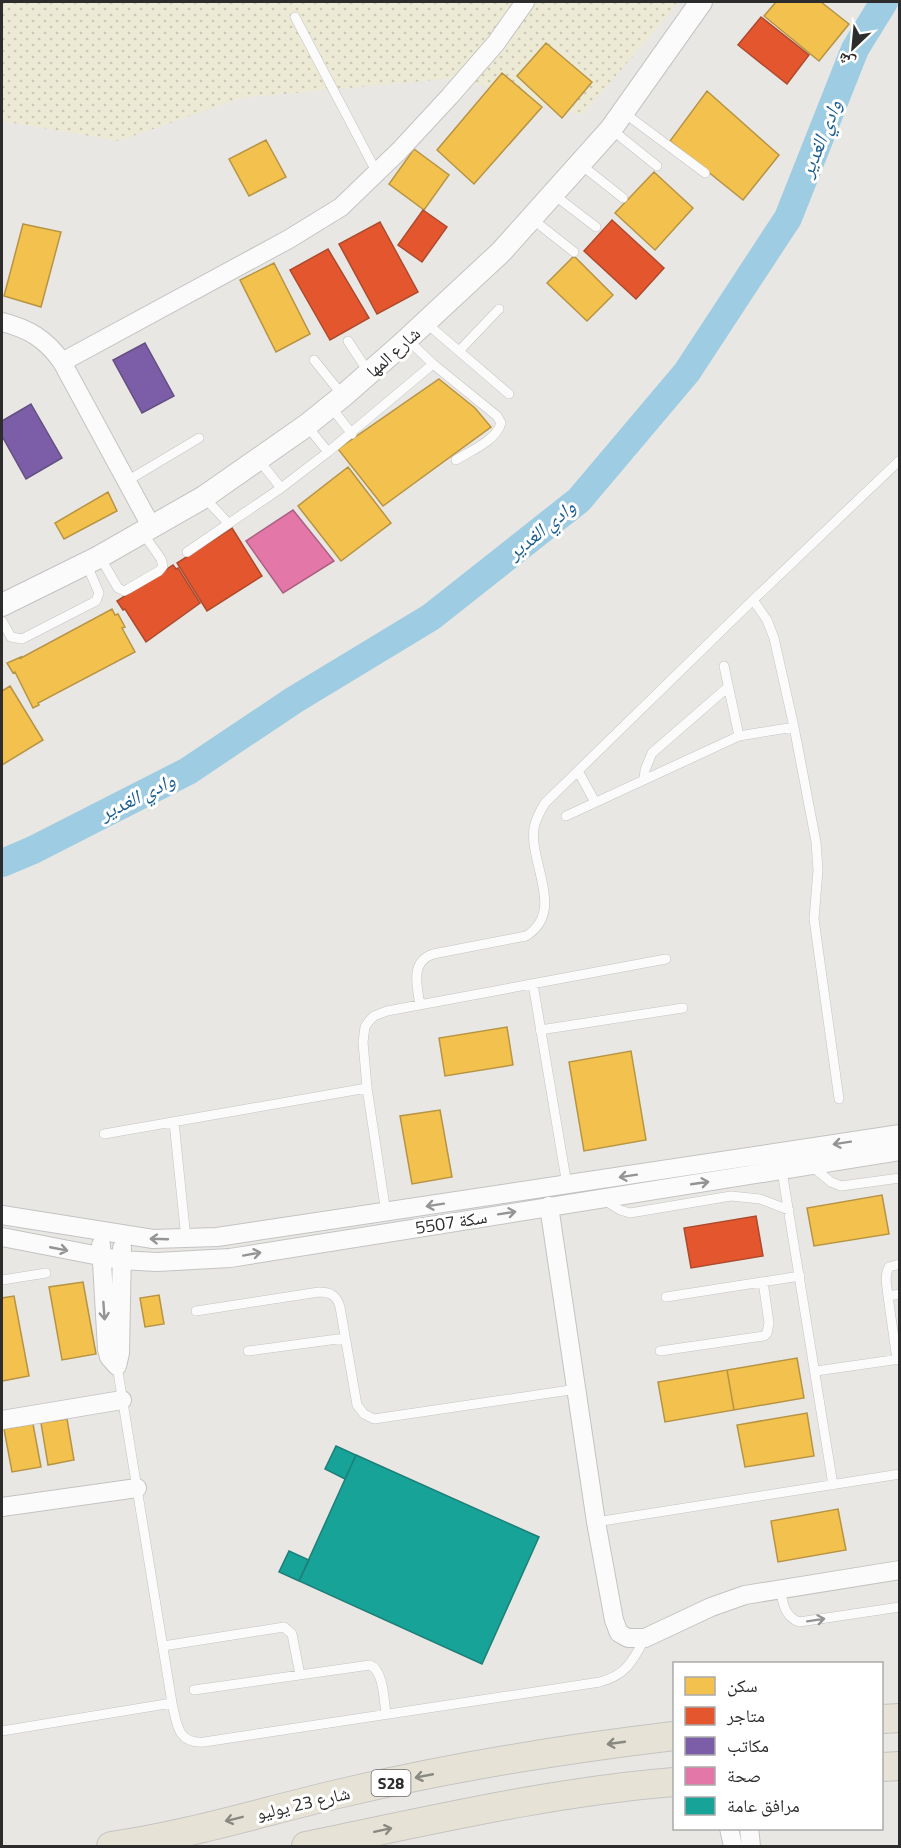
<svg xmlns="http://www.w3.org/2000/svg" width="901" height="1848" font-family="'Titillium Web','Noto Naskh Arabic',sans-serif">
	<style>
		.sand { fill: url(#sand-dots) }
		.homes { fill: #f2c14e; stroke: #b79444; stroke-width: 1.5 }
		.shops { fill: #e4572e; stroke: #ad4a2d; stroke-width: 1.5 }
		.offices { fill: #7b5ea7; stroke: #634f82; stroke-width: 1.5 }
		.health { fill: #e377a8; stroke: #ac6083; stroke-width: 1.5 }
		.public { fill: #17a398; stroke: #1d7f78; stroke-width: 1.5 }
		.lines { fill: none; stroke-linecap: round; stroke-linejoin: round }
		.river { stroke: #9ecce3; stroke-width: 28 }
		.service-casing { stroke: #c4c3c3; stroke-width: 10 }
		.minor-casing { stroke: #c4c3c3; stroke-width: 20 }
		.tertiary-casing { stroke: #c4c3c3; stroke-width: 24 }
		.primary-casing { stroke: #c5c4c2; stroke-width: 30 }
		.service { stroke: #fcfbfb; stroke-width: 9 }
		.minor { stroke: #fcfbfb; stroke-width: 18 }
		.tertiary { stroke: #fcfbfb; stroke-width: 22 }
		.primary { stroke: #e6e3d6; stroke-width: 28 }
		.oneway { stroke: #949494 }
		.oneway2 { stroke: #898881 }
		.labels { text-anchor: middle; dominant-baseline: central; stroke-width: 6; stroke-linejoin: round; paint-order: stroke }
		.shield { fill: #fff; stroke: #6b6b6b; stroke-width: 1.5 }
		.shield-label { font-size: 16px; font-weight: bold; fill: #2c2c2c }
		.street-label { font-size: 18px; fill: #2c2c2c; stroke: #fff }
		.water-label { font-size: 20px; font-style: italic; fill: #1b5e91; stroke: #fff }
	</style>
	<defs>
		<pattern id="sand-dots" width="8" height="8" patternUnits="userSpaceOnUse" patternTransform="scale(1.5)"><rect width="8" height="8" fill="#ece9d4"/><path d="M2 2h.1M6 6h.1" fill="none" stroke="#cbc8b6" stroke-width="1.8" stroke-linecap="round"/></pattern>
	</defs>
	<rect width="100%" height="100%" fill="#e9e7e3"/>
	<path class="sand" d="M2,2H677L670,13L582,115L455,78L241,98L119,141L2,121Z"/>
	<path class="homes" d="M776,2H821L849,24L819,61L764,16Z
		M546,43L592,82L562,118L517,76Z
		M502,73L542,107L474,184L437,150Z
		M707,91L779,155L743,200L670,141Z
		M266,140L286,177L249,196L229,159Z
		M414,149L449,175L424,210L389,184Z
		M654,172L693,208L655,250L615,213Z
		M23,224L61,232L41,307L4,296Z
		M574,256L613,295L587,321L547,283Z
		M274,263L310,334L276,352L240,280Z
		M439,379L475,408L491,427L383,506L338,449Z
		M348,467L391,523L341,561L298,506Z
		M108,492L117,511L64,539L55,523Z
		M112,609L115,615L118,614L125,627L122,628L135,652L38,703L39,705L33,708L15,672L13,673L7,663L21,657V658Z
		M10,686L43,740L2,765V691Z
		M507,1027L513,1065L445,1076L439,1038Z
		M631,1051L646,1140L584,1151L569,1062Z
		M440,1110L452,1177L412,1184L400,1116Z
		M882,1195L889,1234L814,1246L807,1208Z
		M83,1282L96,1354L62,1360L49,1287Z
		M159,1295L164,1324L145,1327L140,1298Z
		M14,1296L29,1376L2,1381V1298Z
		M797,1358L804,1398L734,1410L727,1370Z
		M727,1370L734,1410L665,1422L658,1382Z
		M807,1413L814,1456L745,1467L737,1425Z
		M67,1419L74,1460L48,1465L41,1423Z
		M33,1424L41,1467L12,1472L4,1429Z
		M838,1509L846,1550L778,1562L771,1521Z"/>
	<path class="shops" d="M761,17L809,55L787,84L738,45Z
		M423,210L447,227L422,262L398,245Z
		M612,220L664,268L636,299L584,251Z
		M380,222L418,292L377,314L339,244Z
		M328,249L369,318L330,340L290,270Z
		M232,528L262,576L207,611L177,563Z
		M173,565L176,569L178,568L200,603L146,642L125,609L123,610L117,601Z
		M756,1216L763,1256L691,1268L684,1228Z"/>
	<path class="offices" d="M145,343L174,396L142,413L113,360Z
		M31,404L62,458L26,479L2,436V421Z"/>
	<path class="health" d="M293,510L334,561L283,593L246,541Z"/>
	<path class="public" d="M336,1446L356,1455L345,1479L325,1469Z
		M356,1455L539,1537L482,1664L299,1581Z
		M289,1551L309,1560L299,1581L279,1572Z"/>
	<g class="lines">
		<path class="river" d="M2,863L33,850L188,771L294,700L431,617L579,500L687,372L788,218L855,49L884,2"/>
		<g class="service-casing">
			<path id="service" d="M295,17L377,173
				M623,112L705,173
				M611,129L657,166
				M580,164L623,198
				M553,194L596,227
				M531,218L574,252
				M425,322L509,394
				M407,339L433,364L497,416L501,423C496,441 470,451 456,460
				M348,341L369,373
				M459,351L499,309
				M314,360L343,396
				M331,407L352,434
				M307,426L328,452
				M258,459L281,488
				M127,481L199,438
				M204,497L228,523
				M187,552L281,488L328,452L433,364
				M100,557L118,588L124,591L128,589L159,571L163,566L161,559L142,532
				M753,600L767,620L774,638L794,727L816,842L818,870L814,919L839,1099
				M2,621L11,637L22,639L96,601L99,593L86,563
				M724,666L739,736
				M578,771L595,802
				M644,780L645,770L652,753L728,687
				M566,816L739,736L794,727
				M533,984L567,1185
				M420,1005C417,985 410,962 433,954L526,936C566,911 529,864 534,828C536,819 540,811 545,803L753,600L900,460
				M540,1030L683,1008
				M174,1122L186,1239
				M104,1134L367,1088
				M813,1167L831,1182L841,1186L900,1178
				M782,1171L833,1485
				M604,1200L620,1210L630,1213L731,1196L760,1199L789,1210
				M386,1213L367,1088L363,1042L365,1027L369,1021L374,1016L387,1011L666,959
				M900,1264L889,1267C884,1276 887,1286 888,1296L900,1294
				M2,1280L46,1273
				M888,1296L897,1360
				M666,1297L800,1276
				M196,1311L319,1292C331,1292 337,1296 340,1307L357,1405L364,1414L374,1419L577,1389
				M248,1351L345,1338
				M660,1351L764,1336L767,1333L769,1323L763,1282
				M117,1366L172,1703C177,1724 177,1744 204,1742L600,1682C626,1675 633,1661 645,1638
				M816,1371L900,1359
				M596,1522L900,1474
				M780,1588C783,1603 784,1616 799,1622L900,1607
				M163,1646L284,1627L292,1634L300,1675
				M194,1690L370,1665C384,1671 384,1701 386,1715
				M2,1731L172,1703"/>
		</g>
		<g class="minor-casing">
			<path id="minor" d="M2,322C29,329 46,339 62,362L151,526
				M62,362L289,239L341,207L399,151L450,96L496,43L525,2
				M549,1206L596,1522L614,1620L619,1633L628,1638H645L711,1607L745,1595L900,1570
				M2,1215L153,1239L217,1237L900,1134
				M2,1237L120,1260L157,1262L230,1258L900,1151
				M101,1245L107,1349L109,1357L117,1366
				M117,1366L120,1353L122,1248
				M2,1420L122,1400
				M2,1507L137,1488
				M729,1828L733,1846
				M749,1828L751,1846"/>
		</g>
		<g class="tertiary-casing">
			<path id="tertiary" d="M2,605L99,557L204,497L307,425L343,396L401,345L501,252L611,129L701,2"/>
		</g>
		<g class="primary-casing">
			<path id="primary" d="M882,1719L900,1718
				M882,1767L900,1766
				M111,1846C189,1835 265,1811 342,1793C452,1767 563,1749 674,1736
				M306,1846C428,1821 550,1792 674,1782"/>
		</g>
		<use href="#service" class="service"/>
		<use href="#minor" class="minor"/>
		<use href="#tertiary" class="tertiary"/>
		<use href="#primary" class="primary"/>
	</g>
	<defs><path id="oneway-shaft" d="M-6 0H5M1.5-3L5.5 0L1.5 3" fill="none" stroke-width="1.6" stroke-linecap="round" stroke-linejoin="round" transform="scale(1.5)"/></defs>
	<g class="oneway">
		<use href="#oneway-shaft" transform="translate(842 1143) rotate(171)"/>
		<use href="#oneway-shaft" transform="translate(628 1176) rotate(171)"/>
		<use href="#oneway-shaft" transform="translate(700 1183) rotate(-8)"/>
		<use href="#oneway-shaft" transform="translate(435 1205) rotate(171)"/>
		<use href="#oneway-shaft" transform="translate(507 1213) rotate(-9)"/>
		<use href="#oneway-shaft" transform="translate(159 1239) rotate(-178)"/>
		<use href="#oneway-shaft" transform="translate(59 1249) rotate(11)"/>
		<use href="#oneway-shaft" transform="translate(252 1254) rotate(-10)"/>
		<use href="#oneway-shaft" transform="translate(104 1311) rotate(86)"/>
		<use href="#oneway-shaft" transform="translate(816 1620) rotate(-9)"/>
	</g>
	<g class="oneway2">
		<use href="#oneway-shaft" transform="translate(616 1743) rotate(172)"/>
		<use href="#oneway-shaft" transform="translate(424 1776) rotate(169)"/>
		<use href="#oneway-shaft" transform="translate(234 1819) rotate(166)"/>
		<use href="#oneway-shaft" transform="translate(383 1830) rotate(-12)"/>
	</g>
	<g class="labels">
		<rect class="shield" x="371.5" y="1770" width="39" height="26" rx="4.5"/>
		<g class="shield-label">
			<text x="391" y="1783">S28</text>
		</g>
		<g class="street-label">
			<text transform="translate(393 352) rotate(-42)">شارع المها</text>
			<text transform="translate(451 1222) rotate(-9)">سكة 5507</text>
			<text transform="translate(303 1803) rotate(-13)">شارع 23 يوليو</text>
		</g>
		<g class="water-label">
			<text transform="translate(820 138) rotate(-68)">وادي الغدير</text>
			<text transform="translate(541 529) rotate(-39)">وادي الغدير</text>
			<text transform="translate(137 796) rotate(-26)">وادي الغدير</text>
		</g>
	</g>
	<rect width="901" height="1848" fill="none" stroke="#2c2c2c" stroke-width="6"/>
	<rect x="673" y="1662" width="210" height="168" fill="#ffffff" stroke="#ababab" stroke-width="1.5"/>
	<rect x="685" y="1677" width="30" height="18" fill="#f2c14e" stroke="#ababab" stroke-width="1.5"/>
	<text x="727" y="1692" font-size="18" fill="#2c2c2c">سكن</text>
	<rect x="685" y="1707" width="30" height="18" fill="#e4572e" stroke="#ababab" stroke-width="1.5"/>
	<text x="727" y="1722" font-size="18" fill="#2c2c2c">متاجر</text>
	<rect x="685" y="1737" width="30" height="18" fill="#7b5ea7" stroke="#ababab" stroke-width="1.5"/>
	<text x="727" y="1752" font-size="18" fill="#2c2c2c">مكاتب</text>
	<rect x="685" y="1767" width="30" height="18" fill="#e377a8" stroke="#ababab" stroke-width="1.5"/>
	<text x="727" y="1782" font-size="18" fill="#2c2c2c">صحة</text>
	<rect x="685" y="1797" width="30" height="18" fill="#17a398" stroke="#ababab" stroke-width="1.5"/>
	<text x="727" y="1812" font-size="18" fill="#2c2c2c">مرافق عامة</text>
	<g transform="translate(853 48) rotate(206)" stroke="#ffffff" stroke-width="4.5" paint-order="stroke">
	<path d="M0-4.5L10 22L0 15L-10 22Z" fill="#2c2c2c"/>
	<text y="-9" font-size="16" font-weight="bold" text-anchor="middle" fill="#2c2c2c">ش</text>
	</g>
</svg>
